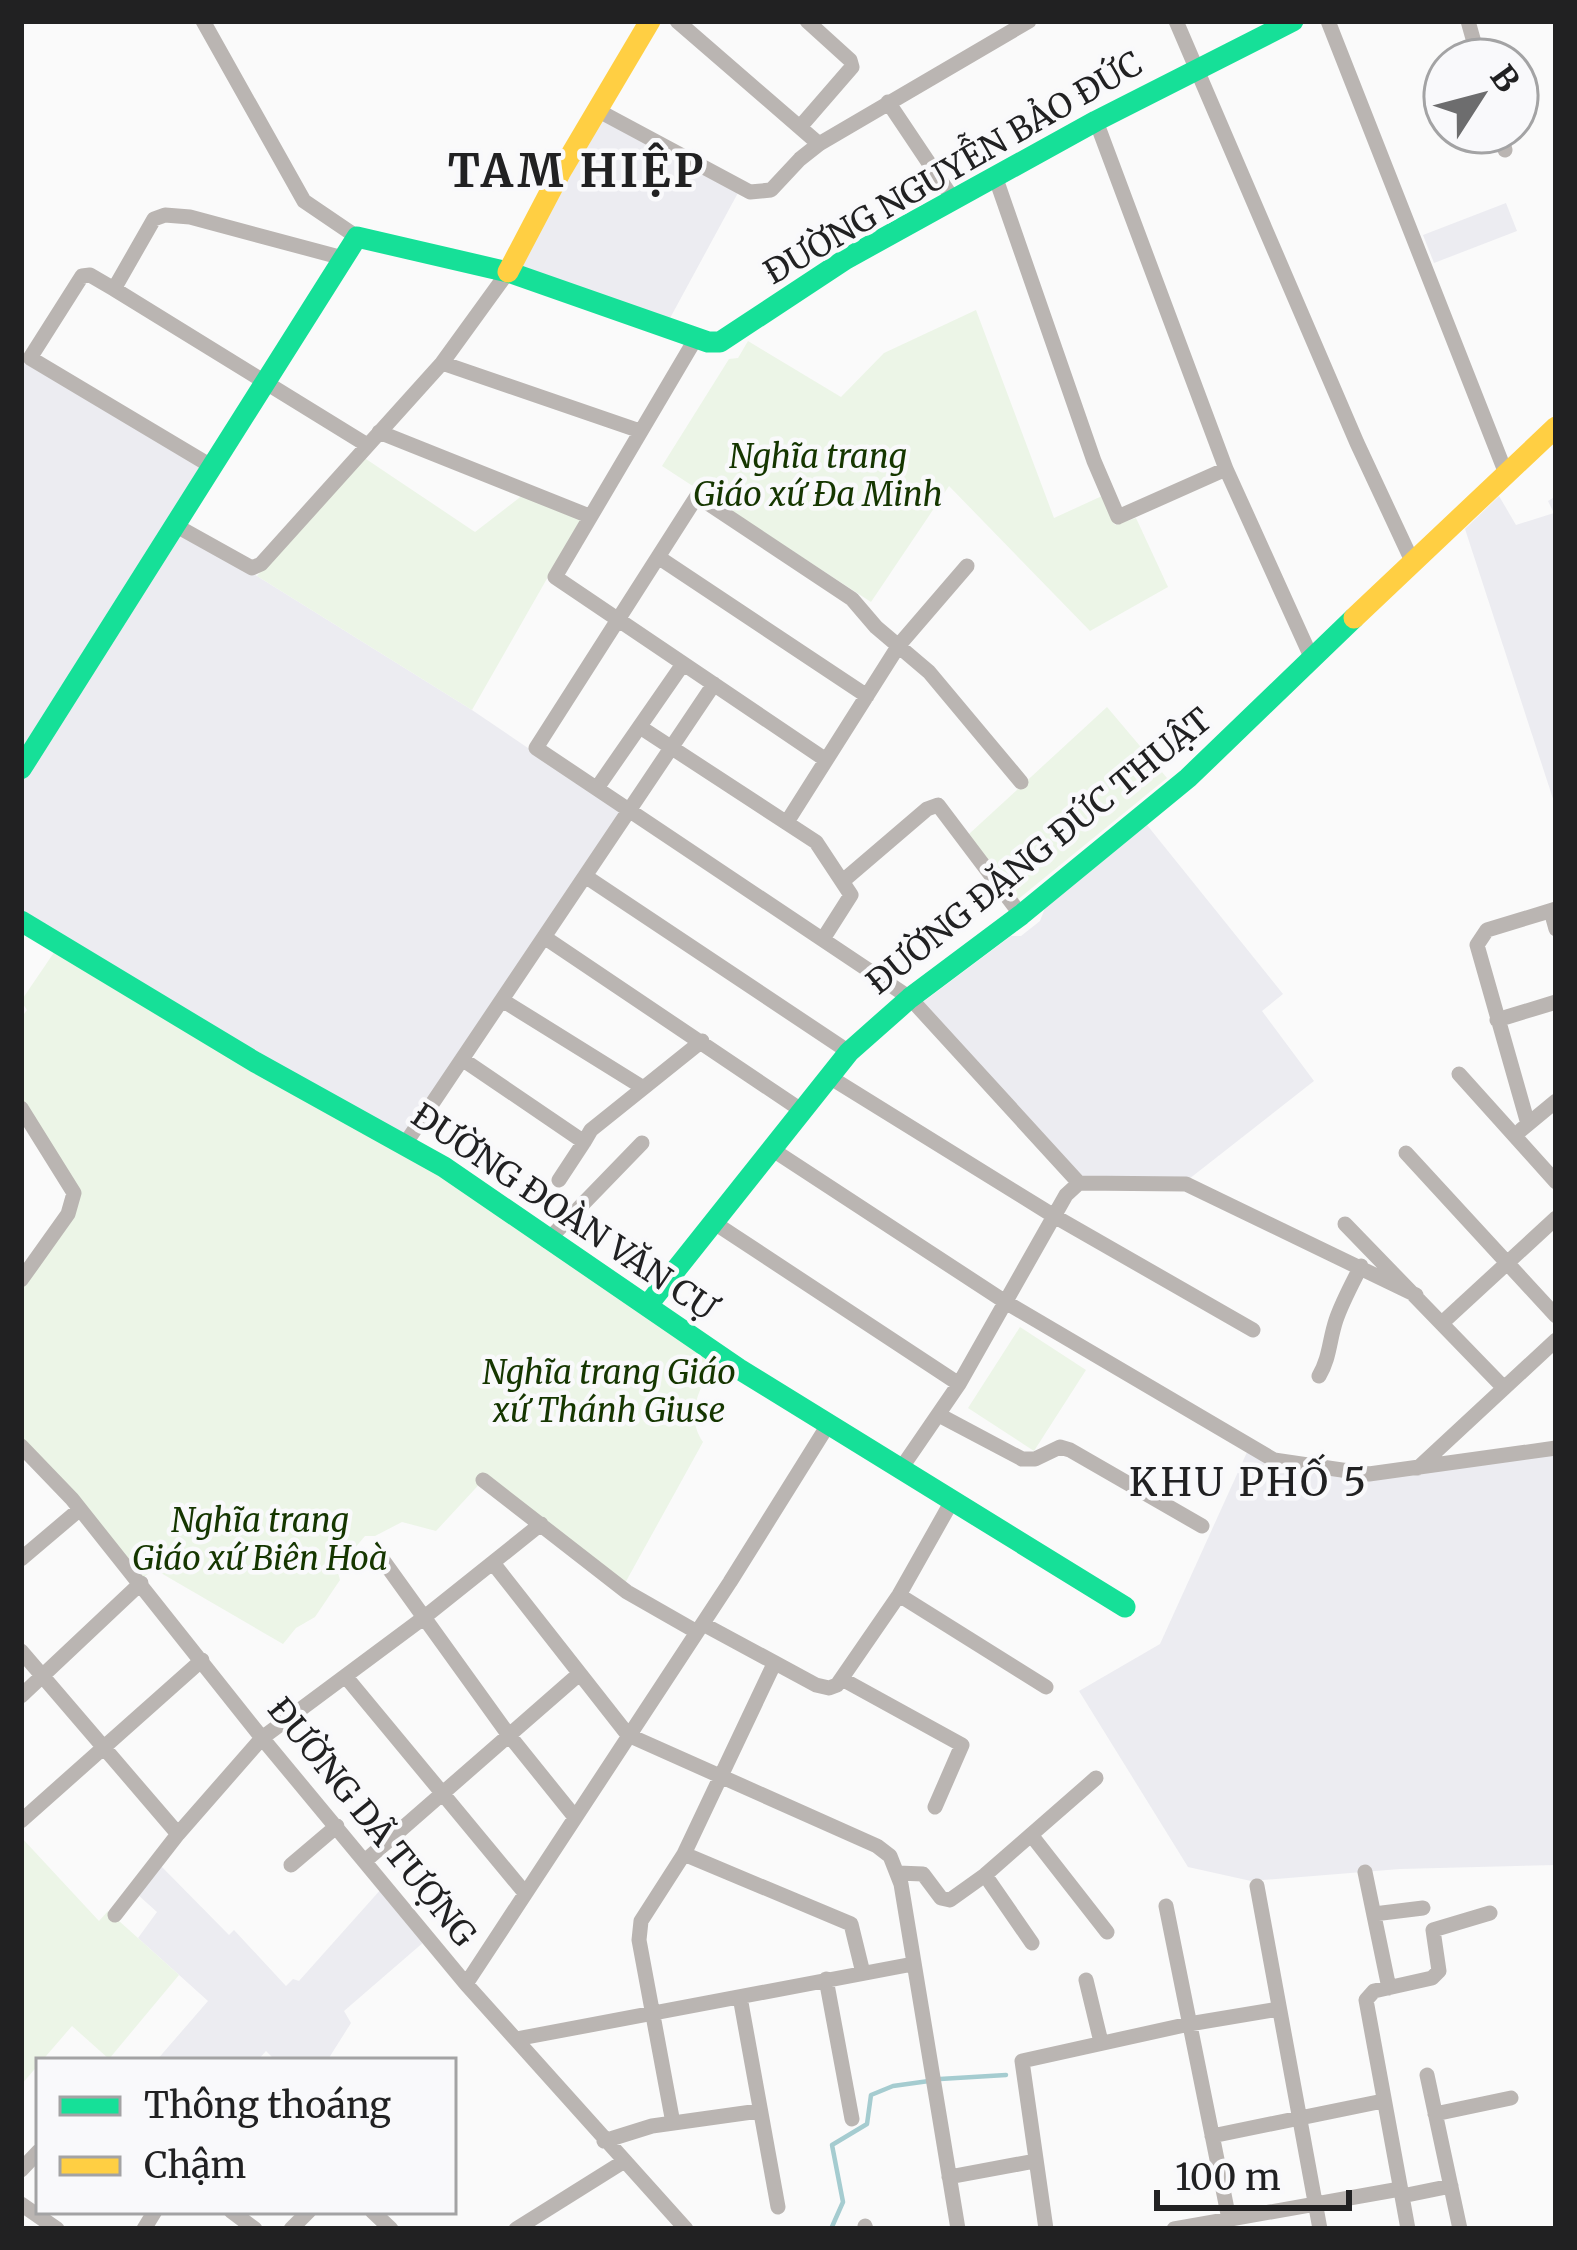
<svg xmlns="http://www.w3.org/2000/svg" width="1577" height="2250" font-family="Merriweather,serif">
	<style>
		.built { fill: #ececf1 }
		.green { fill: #ecf5e7 }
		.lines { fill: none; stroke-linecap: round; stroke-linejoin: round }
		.stream { stroke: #a5ccd0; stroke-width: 4.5 }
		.street { stroke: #bab5b2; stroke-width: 15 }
		.fast { stroke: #16e098; stroke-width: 21 }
		.slow { stroke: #ffcf43; stroke-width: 21 }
		.labels { text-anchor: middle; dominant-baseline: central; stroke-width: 9; stroke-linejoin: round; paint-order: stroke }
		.street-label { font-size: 33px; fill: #212122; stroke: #f9f9fb }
		.park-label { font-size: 33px; font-style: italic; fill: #153600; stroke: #f9f9fb }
		.quarter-label { font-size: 39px; letter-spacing: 3px; fill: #212122; stroke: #f9f9fb }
		.district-label { font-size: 45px; font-weight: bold; letter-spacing: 3px; fill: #212122; stroke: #f9f9fb }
	</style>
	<rect width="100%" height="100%" fill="#fafafa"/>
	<path class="built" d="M602,119L739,191L669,320L519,268Z
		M1506,203L1517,231L1434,263L1423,235Z
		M21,357L203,466L21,755Z
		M1499,496L1516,525L1554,513L1548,501L1556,496V808L1465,529Z
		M177,531L257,576L472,710L621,811L405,1135L315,1086L21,912V784Z
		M1147,825L1283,994L1262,1011L1314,1081L1189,1179L1078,1176L923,1002L1011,936H1021L1040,921L1045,908Z
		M1248,1450L1318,1473L1556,1452V1865L1400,1869L1251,1881L1188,1867L1079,1691L1160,1644Z
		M160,1865L229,1935L234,1930L286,1986L293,1979L299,1981L382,1888L425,1941L344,2011L351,2023L327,2061H276L266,2051L257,2061H156L208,2001L138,1938L157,1912L137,1894Z"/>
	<path class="green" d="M976,310L1054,518L1102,496L1115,525L1136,518L1168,587L1090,631L949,486L871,602L662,466L729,359L738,358L748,341L841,397L884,353Z
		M363,457L475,532L523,495L581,519L472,710L257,576Z
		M1107,707L1167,778L1016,901L969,834Z
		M55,951L440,1173L715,1362C700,1388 684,1414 703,1442L624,1585L486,1477L436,1531L402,1522L375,1536H365L337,1569L340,1580L315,1617L296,1628L283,1644L154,1569L143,1578L21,1441V1288L77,1204L21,1099V1018L27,1010L21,1001Z
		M1020,1327L1086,1370L1034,1451L968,1408Z
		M21,1837L99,1921L108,1911L179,1975L109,2059L72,2026L21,2085Z"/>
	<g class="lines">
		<path class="stream" d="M940,2079L1006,2075
			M831,2229L843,2202L832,2145L867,2124L871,2095L893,2086L929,2081"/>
		<path class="street" d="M203,21L304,201L357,237
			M677,21L819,144L1029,21
			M1176,21L1357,443L1413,563
			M1328,21L1505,471
			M1468,21L1479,60
			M888,102L953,199
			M597,110L750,192L771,190L800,159L819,144
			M1096,121L1226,469L1312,659
			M800,127L852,67L850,60L807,21
			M1500,132L1505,150
			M995,176L1094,461L1118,517L1226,469
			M114,289L154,219L165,215L190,217L343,258
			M696,338L555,577L826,760
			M442,363L640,431
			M379,432L589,516
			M211,466L30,358L82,276L90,275L114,289L367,445
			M173,524L252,568L261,564L442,363L508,272
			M658,557L867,696
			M640,727L816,842L851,895L823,939
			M1021,782L929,672L876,627L852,599L697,496L536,748L910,998L1079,1183
			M597,788L683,664
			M787,822L899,645L967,566
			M585,876L849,1052
			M844,880L927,809L938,805L1021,915
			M1551,911L1556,929
			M544,937L801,1110
			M502,1000L642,1087
			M1497,1020L1556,1002
			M462,1059L584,1142L591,1130L702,1041
			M1459,1074L1556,1182
			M828,1076L1054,1216L1253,1330
			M21,1108L74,1193L68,1214L21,1280
			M1528,1124L1477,945L1487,930L1556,909
			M1521,1130L1556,1101
			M405,1144L714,684
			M770,1148L1007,1303L1274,1460L1369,1474L1556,1448
			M1406,1153L1556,1316
			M559,1180L584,1142
			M713,1222L959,1384
			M1345,1224L1504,1388
			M547,1241L642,1143
			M1442,1323L1556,1218
			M1319,1376C1330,1357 1329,1341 1336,1320C1342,1302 1352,1284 1361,1266
			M939,1415L1022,1459H1035L1060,1447L1070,1450L1202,1526
			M21,1446L72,1499L262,1738L466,1984L686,2229
			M1418,1468L1556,1340
			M900,1470L959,1384L1066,1195L1079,1183L1186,1184L1416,1295
			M483,1480L627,1592L697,1632
			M21,1559L80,1509
			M382,1559L508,1734L574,1816
			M493,1563L628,1735L877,1846L890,1856L901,1884L958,2229
			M899,1595L1046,1687
			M703,1624L816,1685L829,1688L837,1685L899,1595L952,1501
			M21,1651L178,1834
			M346,1677L525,1893
			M842,1679L962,1745L935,1807
			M21,1696L141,1583
			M21,1821L202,1660
			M1032,1836L1107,1932
			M684,1854L851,1924L863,1973
			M365,1861L578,1675
			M291,1865L337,1826
			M1365,1872L1389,1988
			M898,1873L923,1874L941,1898L950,1900L985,1875L1096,1778
			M985,1875L1032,1943
			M1257,1886L1320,2229
			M1166,1906L1231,2229
			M1374,1914L1423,1908
			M115,1915L178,1834L262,1738L422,1619L541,1524
			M826,1979L852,2119
			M1086,1980L1101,2042
			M466,1984L730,1582L828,1425
			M740,1997L778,2207
			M516,2039L913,1964
			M1427,2075L1460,2229
			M1435,2114L1511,2098
			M673,2123L639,1940L641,1921L684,1854L774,1664
			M1212,2136L1383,2101
			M604,2141L652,2126L759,2111
			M21,2170L39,2151
			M949,2177L1035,2161
			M1402,2196L1451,2186
			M21,2204L57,2229
			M231,2211L255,2229
			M372,2211L391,2229
			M865,2226L866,2229
			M144,2229L155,2211
			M291,2229L309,2211
			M516,2229L623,2162
			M1046,2229L1022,2061L1189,2024L1279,2009
			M1174,2229L1400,2189
			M1408,2229L1366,2000L1374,1991L1432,1978L1439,1971L1433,1930L1490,1913"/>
		<path class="fast" d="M21,769L357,237L508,272L708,342H720L846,259L1096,121L1293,21
			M21,921L255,1062L444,1167L739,1369L1125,1607
			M647,1306L849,1052L910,998L1021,915L1188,778L1354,618"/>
		<path class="slow" d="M508,272L560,173L650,21
			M1354,618L1556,427"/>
	</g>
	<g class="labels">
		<g class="street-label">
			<text transform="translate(953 168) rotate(-30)">ĐƯỜNG NGUYỄN BẢO ĐỨC</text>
			<text transform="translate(1039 851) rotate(-39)">ĐƯỜNG ĐẶNG ĐỨC THUẬT</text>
			<text transform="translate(564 1212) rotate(34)">ĐƯỜNG ĐOÀN VĂN CỰ</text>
			<text transform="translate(372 1822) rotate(51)">ĐƯỜNG DÃ TƯỢNG</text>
		</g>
		<g class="park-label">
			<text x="818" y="456">Nghĩa trang<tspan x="818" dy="38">Giáo xứ Đa Minh</tspan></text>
			<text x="609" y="1372">Nghĩa trang Giáo<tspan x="609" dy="38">xứ Thánh Giuse</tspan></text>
			<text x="260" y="1520">Nghĩa trang<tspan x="260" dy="38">Giáo xứ Biên Hoà</tspan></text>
		</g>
		<g class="quarter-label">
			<text x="1249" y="1482">KHU PHỐ 5</text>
		</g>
		<g class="district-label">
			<text x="577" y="171">TAM HIỆP</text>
		</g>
	</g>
	<rect width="1577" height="2250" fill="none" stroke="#212122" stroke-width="48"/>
	<rect x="36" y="2058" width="420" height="156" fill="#f9f9fb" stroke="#a3a3a4" stroke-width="3"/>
	<rect x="60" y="2097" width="60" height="18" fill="#16e098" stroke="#a3a3a4" stroke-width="3"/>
	<text x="144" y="2118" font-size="36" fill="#212122">Thông thoáng</text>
	<rect x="60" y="2157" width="60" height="18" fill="#ffcf43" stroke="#a3a3a4" stroke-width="3"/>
	<text x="144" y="2178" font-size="36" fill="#212122">Chậm</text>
	<g transform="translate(1481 96) rotate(54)"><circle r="57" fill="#f9f9fb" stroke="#a3a3a4" stroke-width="3"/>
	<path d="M0-9L21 45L0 30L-21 45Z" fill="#6d6d6e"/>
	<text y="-18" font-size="33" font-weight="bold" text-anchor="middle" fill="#212122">B</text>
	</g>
	<path d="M1157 2190v18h192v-18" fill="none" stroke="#212122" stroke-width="6"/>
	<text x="1175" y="2190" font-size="36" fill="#212122" stroke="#f9f9fb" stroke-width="9" paint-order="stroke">100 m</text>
</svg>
